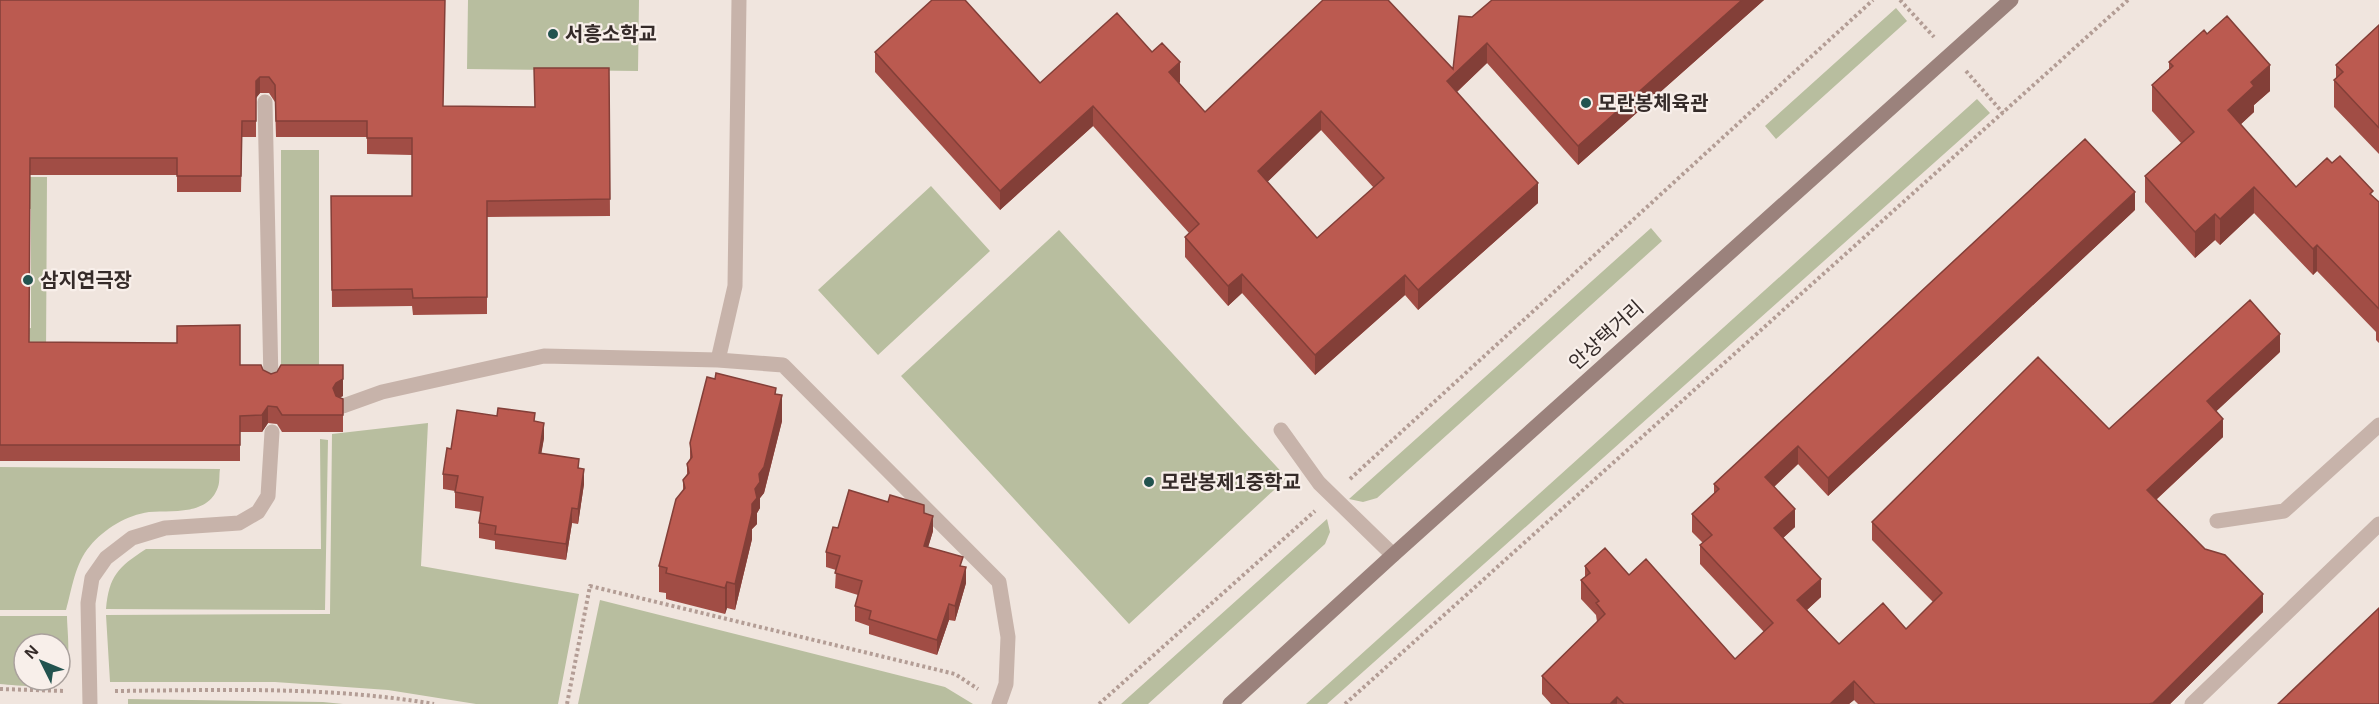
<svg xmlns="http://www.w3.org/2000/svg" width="2379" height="704" font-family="Arial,'Noto Sans KR',sans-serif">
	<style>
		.green { fill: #b8be9f; fill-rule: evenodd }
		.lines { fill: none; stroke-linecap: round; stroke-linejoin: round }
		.path { stroke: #b39d95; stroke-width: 4; stroke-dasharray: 3 3; stroke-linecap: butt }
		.minor { stroke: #c7b3aa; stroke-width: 15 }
		.secondary { stroke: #9b827c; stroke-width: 15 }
		.wall { fill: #a14d45; fill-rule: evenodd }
		.shaded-wall { fill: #833f38 }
		.building { fill: #bb5a50; stroke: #833f38; stroke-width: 1.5; fill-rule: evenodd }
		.poi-dot { fill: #22534f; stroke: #f8efea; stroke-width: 2 }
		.labels { text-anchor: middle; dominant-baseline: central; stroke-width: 4.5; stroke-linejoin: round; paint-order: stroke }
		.poi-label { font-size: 20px; font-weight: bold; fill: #352b29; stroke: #f8efea; text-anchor: start }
		.street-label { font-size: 20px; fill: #352b29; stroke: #f8efea }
	</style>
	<rect width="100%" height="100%" fill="#f0e5de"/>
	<path class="green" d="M468,0H639L638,71L467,69Z
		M1896,8L1907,21L1776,139L1765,126Z
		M1977,99L1990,113L1327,704H1306Z
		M281,150H319V373L281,372Z
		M24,177H47L46,357H24V329L31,328V209L24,208Z
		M931,186L990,251L878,355L818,290Z
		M1651,228L1662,241L1377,498L1363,502L1349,499Z
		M1059,230L1287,478L1129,624L901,376Z
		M428,423L421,566L579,594L558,704H476L388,690L275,682H110L106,615L330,614L332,434Z
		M320,439L328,440L325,610L106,609C109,576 118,567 146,549H321Z
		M0,467L220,469C219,474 220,482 218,487C208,516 172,510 149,512C127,515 104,529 90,546C75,563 72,589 66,610H0Z
		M1327,519L1330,532L1325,544L1148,704H1121Z
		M600,600L945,687L973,704H578Z
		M0,616H67C67,634 75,678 52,685C42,688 12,685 0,684ZM24,644H60V680H24Z
		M128,699L323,702L343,704H128Z"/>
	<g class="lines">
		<path class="path" d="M1900,0L1934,37
			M1966,71L2003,113
			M1350,479L1873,0
			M0,689L65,691
			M115,691C222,690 329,686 434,704
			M567,704L590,586L955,674L978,689
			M1099,704L1315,511
			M1345,704L2128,0"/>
		<path class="minor" d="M265,102L271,381
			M718,360L735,286L739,0
			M343,406L382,392L544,356L718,360L783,365L999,582L1008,637L1006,684L999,704
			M1281,430L1319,483L1393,555
			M2217,521L2284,511L2379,425
			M90,704L88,603L92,578L106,558L132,538L165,528L239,523L258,512L268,496L272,432
			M2192,704L2379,524"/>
		<path class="secondary" d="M1230,704L1393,555L2011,0"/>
	</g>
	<path class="wall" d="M0,0L443,106L534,107L609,68L610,216L487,217V314L413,315L412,306L332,307L331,196H412V155L367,154V137H276L275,102L269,93H260L256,98V137H242L241,192H177V175H30L29,342L240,365L263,370L271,374L343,365V396L339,398L343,399V432H282L277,424L268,423L262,432H240V461H0Z
		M1764,0L1578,165L1487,63L1457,92L1538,203L1418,310L1405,295L1315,375L1242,293L1228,306L1185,257V237L1189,233L1093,126L1000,210L875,72V52L1040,83L1152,52L1180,82L1179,83L1205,112L1453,69L1472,17ZM1321,130L1374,188L1317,238L1267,182Z
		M2379,25V154L2334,107V80L2336,78V65Z
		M2207,34L2270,91L2254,105V112L2240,125L2296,187L2332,163L2373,196L2379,202V343L2376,340V332L2317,271L2313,275L2254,213L2220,245L2215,240L2195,258L2145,202V176L2181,143L2152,111V85L2169,69V62Z
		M2135,210L1828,496L1798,464L1774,487L1795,527L1783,538L1821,597L1807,610L1839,644L1906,629L1933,602L1872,540V522L2109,429L2280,352L2216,411L2223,437L2156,500L2263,612L2170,704H1858L1854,700L1849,704H1551L1542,694V676L1597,622L1596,615L1581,599V580L1585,577V566L1629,575L1735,659L1764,632L1700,564V545L1703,543L1692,532V514L1714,494V484Z
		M715,379L776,394L782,421L764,493L760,498V508L757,513V524L752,529V539L735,610L727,608L725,614L666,599V593L659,592V566L683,490V480L687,474V464L690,460V443Z
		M535,421L544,438L541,453L579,468L584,484L578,524L572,523L566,560L495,549V541L479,538V523L481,512L455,508V491L443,489V474L451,449Z
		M924,513L933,531L928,547L963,567L966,583L955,621L949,620L937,655L869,634V626L855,621V606L858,595L835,588L836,570L826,567V552Z"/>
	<path class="shaded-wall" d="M1742,0H1764L1578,165V146Z
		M1487,43V63L1447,101V81Z
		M1180,62V82L1169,92V72Z
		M2270,65V91L2254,105V112L2228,136V110L2251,82Z
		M260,77V93L256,98V137V81Z
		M1093,106V126L1000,210V191Z
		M1321,111V130L1258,191V171Z
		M1538,183V203L1418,310V290Z
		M2254,187V213L2220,245V219Z
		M2135,192V210L1828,496V478Z
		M2215,214V240L2195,258V232Z
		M2317,245V271L2313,275V249Z
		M1242,274V293L1228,306V286Z
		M1405,275V295L1315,375V355Z
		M2280,334V352L2207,420V401Z
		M343,379V396L336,399L333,388L336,383Z
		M782,395V421L764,493L760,498V508L757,513V524L752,529V539L735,610V584L752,504L759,474Z
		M268,406V423L262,432V415Z
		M2223,419V437L2147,508V490Z
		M544,423V438L539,468V453Z
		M1798,446V464L1765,495V477Z
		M584,469V484L578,524V509Z
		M572,508V523L566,560V544Z
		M1795,509V527L1774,546V528Z
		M933,516V531L924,561V546Z
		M966,567V583L955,621V606Z
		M1821,579V597L1797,619V600Z
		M727,582V608L725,614V588Z
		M2263,594V612L2170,704H2149Z
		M949,604V620L937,655V640Z
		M1854,681V700L1849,704H1830Z
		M1617,697V704H1610Z"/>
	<path class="building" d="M0,0H445L443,106L535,107L534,68H609L610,199L487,201V297L413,298L412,289L332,290L331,196H412V138H367V121H276L275,85L269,77H260L256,81V121H242L241,176H177V158H30L29,342L177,343V326L240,325V365H261L263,370L271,374L277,372L281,365H343V379L336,383L333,388L336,396L343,399V415H282L277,407L268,406L262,415L240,416V445H0Z
		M932,0H965L1040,83L1117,13L1152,52L1162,43L1180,62L1169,72L1205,112L1323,0H1388L1453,69L1459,16L1472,17L1492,0H1742L1578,146L1487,43L1447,81L1538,183L1418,290L1405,275L1315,355L1242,274L1228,286L1185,237L1199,224L1093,106L1000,191L875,52ZM1321,111L1384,178L1317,238L1258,171Z
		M2227,16L2270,65L2251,82L2254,86L2228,110L2296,187L2327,158L2332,163L2340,156L2373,191L2370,194L2379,202V309L2317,245L2313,249L2254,187L2220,219L2215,214L2195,232L2145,176L2194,132L2152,85L2173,66L2169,62L2204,30L2207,34Z
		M2379,25V128L2334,80L2343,72L2336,65Z
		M2085,139L2135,192L1828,478L1798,446L1765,477L1795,509L1774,528L1821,579L1797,600L1839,644L1883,603L1906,629L1942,593L1872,522L2038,357L2109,429L2250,300L2280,334L2207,401L2223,419L2147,490L2205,549L2225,555L2263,594L2153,703L2149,704H1875L1854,681L1830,704H1624L1617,697L1610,704H1569L1542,676L1605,614L1596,603L1599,601L1581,580L1590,573L1585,566L1605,548L1629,575L1646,559L1735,659L1773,623L1700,545L1712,535L1692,514L1719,489L1714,484Z
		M716,373L776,388L775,394L782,395L764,467L759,474L760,482L755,489L757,498L752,504V513L735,584L727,582L725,588L666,573L667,568L659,566L676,499L685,488L683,480L689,473L687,464L692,457L690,443L707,377L715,379Z
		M498,408L535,413L534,421L544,423L539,453L579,459L578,468L584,469L578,509L572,508L566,544L495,534L496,526L479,523L483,497L455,492L458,476L443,474L447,448L451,449L457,410L497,416Z
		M849,490L888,502L890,495L924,505V513L933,516L924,546L963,557L960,566L966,567L955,606L949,604L937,640L869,619L871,611L855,606L862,581L835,573L840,556L826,552L833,527L838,528Z
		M2379,608V704H2278Z"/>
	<g class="poi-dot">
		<circle cx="553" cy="34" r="6"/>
		<circle cx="1586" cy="103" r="6"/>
		<circle cx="28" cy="280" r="6"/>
		<circle cx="1149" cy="482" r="6"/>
	</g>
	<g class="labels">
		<g class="poi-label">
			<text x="565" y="34">서흥소학교</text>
			<text x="1598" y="103">모란봉체육관</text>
			<text x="40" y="280">삼지연극장</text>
			<text x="1161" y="482">모란봉제1중학교</text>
		</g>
		<g class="street-label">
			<text transform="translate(1606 335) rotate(-42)">안상택거리</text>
		</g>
	</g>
	<g transform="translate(42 662) rotate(313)"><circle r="28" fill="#f8efea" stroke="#aaa19d" stroke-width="1.5"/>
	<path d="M0-4.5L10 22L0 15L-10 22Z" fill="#22534f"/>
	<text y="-9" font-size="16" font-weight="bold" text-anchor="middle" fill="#352b29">N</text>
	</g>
</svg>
